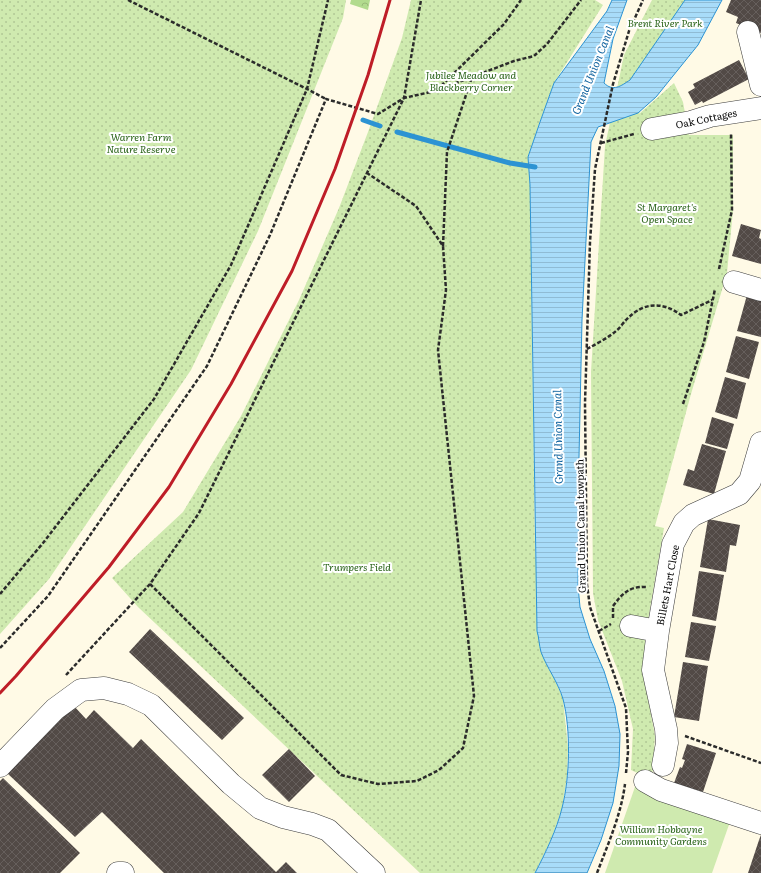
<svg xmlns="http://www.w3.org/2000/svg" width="761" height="873" font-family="Literata,serif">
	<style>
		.forest { fill: url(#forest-crowns) }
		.park { fill: url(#park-dots) }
		.garden { fill: #cfeaaf }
		.water { fill: url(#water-rules); stroke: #2c93d3 }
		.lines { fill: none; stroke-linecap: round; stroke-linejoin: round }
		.stream { stroke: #2c93d3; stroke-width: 5 }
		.building { fill: url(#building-cross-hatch) }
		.minor-casing { stroke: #3c3c3c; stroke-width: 23 }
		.path { stroke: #2b2b2b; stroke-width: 2.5; stroke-dasharray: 4 2; stroke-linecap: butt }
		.minor { stroke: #fff; stroke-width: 22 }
		.rail { stroke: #be1d27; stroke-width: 3 }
		.labels { text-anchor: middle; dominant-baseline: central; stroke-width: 4; stroke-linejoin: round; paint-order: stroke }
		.park-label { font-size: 10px; font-style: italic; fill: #296318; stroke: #fff }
		.street-label { font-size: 10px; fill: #090909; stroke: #fff }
		.water-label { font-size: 11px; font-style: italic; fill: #0f639f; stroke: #fff }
	</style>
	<defs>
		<pattern id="forest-crowns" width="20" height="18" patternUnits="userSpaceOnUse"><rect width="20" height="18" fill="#b2db8e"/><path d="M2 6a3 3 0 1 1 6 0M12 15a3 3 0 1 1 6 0" fill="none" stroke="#98bb79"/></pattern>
		<pattern id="park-dots" width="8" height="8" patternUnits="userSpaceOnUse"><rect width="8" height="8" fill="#cfeaaf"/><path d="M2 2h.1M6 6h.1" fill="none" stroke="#b0c795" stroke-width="1.8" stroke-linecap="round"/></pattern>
		<pattern id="water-rules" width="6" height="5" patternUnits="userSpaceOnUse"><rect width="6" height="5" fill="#a8dcf9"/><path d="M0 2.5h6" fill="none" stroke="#8fbbd4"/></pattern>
		<pattern id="building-cross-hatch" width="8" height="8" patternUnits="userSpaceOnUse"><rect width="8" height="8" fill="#524a46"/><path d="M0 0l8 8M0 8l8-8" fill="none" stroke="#665f5c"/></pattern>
	</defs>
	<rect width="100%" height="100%" fill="#fffae6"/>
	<path class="forest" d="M351,0H370L368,10L350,4Z"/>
	<path class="park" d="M0,0H346L343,18L258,231L191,370L49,579L0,634Z
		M411,0H595L603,5L554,83L540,121L528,157L530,185L535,553L554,677L563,699L568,748L567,776L562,809L551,840L535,873H420L138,607L112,578L183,512L241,416L299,300L339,208L368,132L402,38Z
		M652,0H707L659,68L639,114L674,83L683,102L689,135H733V210L727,273L691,394L655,526L664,528L645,637V682L655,736L652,780L631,770L633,729L622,681L598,620L593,593L591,372L605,146L624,55Z"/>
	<path class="garden" d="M636,784L731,819L712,873H605Z"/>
	<path class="water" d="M612,0H627L613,39L604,83C613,92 621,86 630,80L685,0H722L698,45L656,97L638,113L598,127L591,142L582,320L579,457L578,586L580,607L590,639L604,671L615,706L620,734L619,766L613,803L601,840L587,873H535C545,854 557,829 562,808C570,777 571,730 563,699C558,682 547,668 541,652C539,645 539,637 537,631L530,185L528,157L540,122L554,83L607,11Z"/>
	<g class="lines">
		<path class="stream" d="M363,120L380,126
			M397,132L510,163L535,167"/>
	</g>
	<path class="building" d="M731,0H761V33L736,23L738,17L726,12Z
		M739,60L749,79L703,103L702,101L695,105L688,92L695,88L693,84Z
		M741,224L761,230L759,238L761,239V264L732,256Z
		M747,295L761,299V337L737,331Z
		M736,336L759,342L749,379L726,372Z
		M725,377L746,383L737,419L715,412Z
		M712,417L734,424L727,449L705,443Z
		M702,444L726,451L714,494L683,485L688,469L694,471Z
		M708,519L740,525L736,546L730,545L726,572L700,567Z
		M699,571L724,575L716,621L692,616Z
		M691,622L716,626L709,661L685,657Z
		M150,629L244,718L222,740L129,652Z
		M683,662L708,666L699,721L674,717Z
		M74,706L86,719L94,710L133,748L141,739L276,872L286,862L297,873H164L102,812L75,837L7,773Z
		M687,744L716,753L703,792L674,783L680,767L682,768L685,760L682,759Z
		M289,749L315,776L289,802L262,775Z
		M3,778L80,853L60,873H0V781Z
		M761,835V873H748L759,840Z"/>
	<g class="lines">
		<g class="minor-casing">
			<path id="minor" d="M748,32L761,85
				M652,129L691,122L710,116L761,108
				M734,282L761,290
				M631,626L658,631
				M663,765L667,743L666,729L653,670L658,631L673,544L684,523L693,515L739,494L750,481L761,443
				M0,766L55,709L81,690L104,688L128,694L151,705L231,784L260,808L283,817L312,824L328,830L374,873
				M645,781L661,790L761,823
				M118,873H123"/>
		</g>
		<path class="path" d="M128,0L307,89L326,99
			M437,90L504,24L521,0
			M601,143L634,134
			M443,246L447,152L472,77
			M719,269L732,210L731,133
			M587,349C596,344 608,338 616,331C620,328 623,323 626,320C643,302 662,301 681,315L712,300
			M683,404L704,342L715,289
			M150,584L341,775L378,784L417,781L439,770L463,748L474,696L438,350L446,290L443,246L416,206L367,173
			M0,594L43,543L154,399L231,265L307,89L328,0
			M613,618V606C622,594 629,586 646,587
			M599,631L611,624
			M0,648L48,596L207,366L270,235L326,99L378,114L404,98L421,0
			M66,675L150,584L199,513L404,98L435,91L514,61L534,56L547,44L581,0
			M685,736L761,763
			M626,773L628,752L626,708L590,607L587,585L585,403L590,242L595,169L613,84L629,31L643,0
			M597,873C608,844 621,815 625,784"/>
		<use href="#minor" class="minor"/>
		<path class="rail" d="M0,693L16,676L109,567L169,487L231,384L292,271L335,169L368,75L390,0"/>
	</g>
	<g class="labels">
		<g class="park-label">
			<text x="665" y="22">Brent River Park</text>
			<text x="471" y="74">Jubilee Meadow and<tspan x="471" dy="12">Blackberry Corner</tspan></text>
			<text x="141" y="136">Warren Farm<tspan x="141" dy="12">Nature Reserve</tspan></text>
			<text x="667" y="206">St Margaret's<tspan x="667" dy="12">Open Space</tspan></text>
			<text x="357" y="566">Trumpers Field</text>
			<text x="661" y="828">William Hobbayne<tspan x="661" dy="12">Community Gardens</tspan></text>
		</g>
		<g class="street-label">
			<text transform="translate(706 118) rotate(-12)">Oak Cottages</text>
			<text transform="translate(580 526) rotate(-91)">Grand Union Canal towpath</text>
			<text transform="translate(667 585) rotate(-79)">Billets Hart Close</text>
		</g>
		<g class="water-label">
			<text transform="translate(592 70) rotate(-68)">Grand Union Canal</text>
			<text transform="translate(557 437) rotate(-91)">Grand Union Canal</text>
		</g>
	</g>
</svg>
